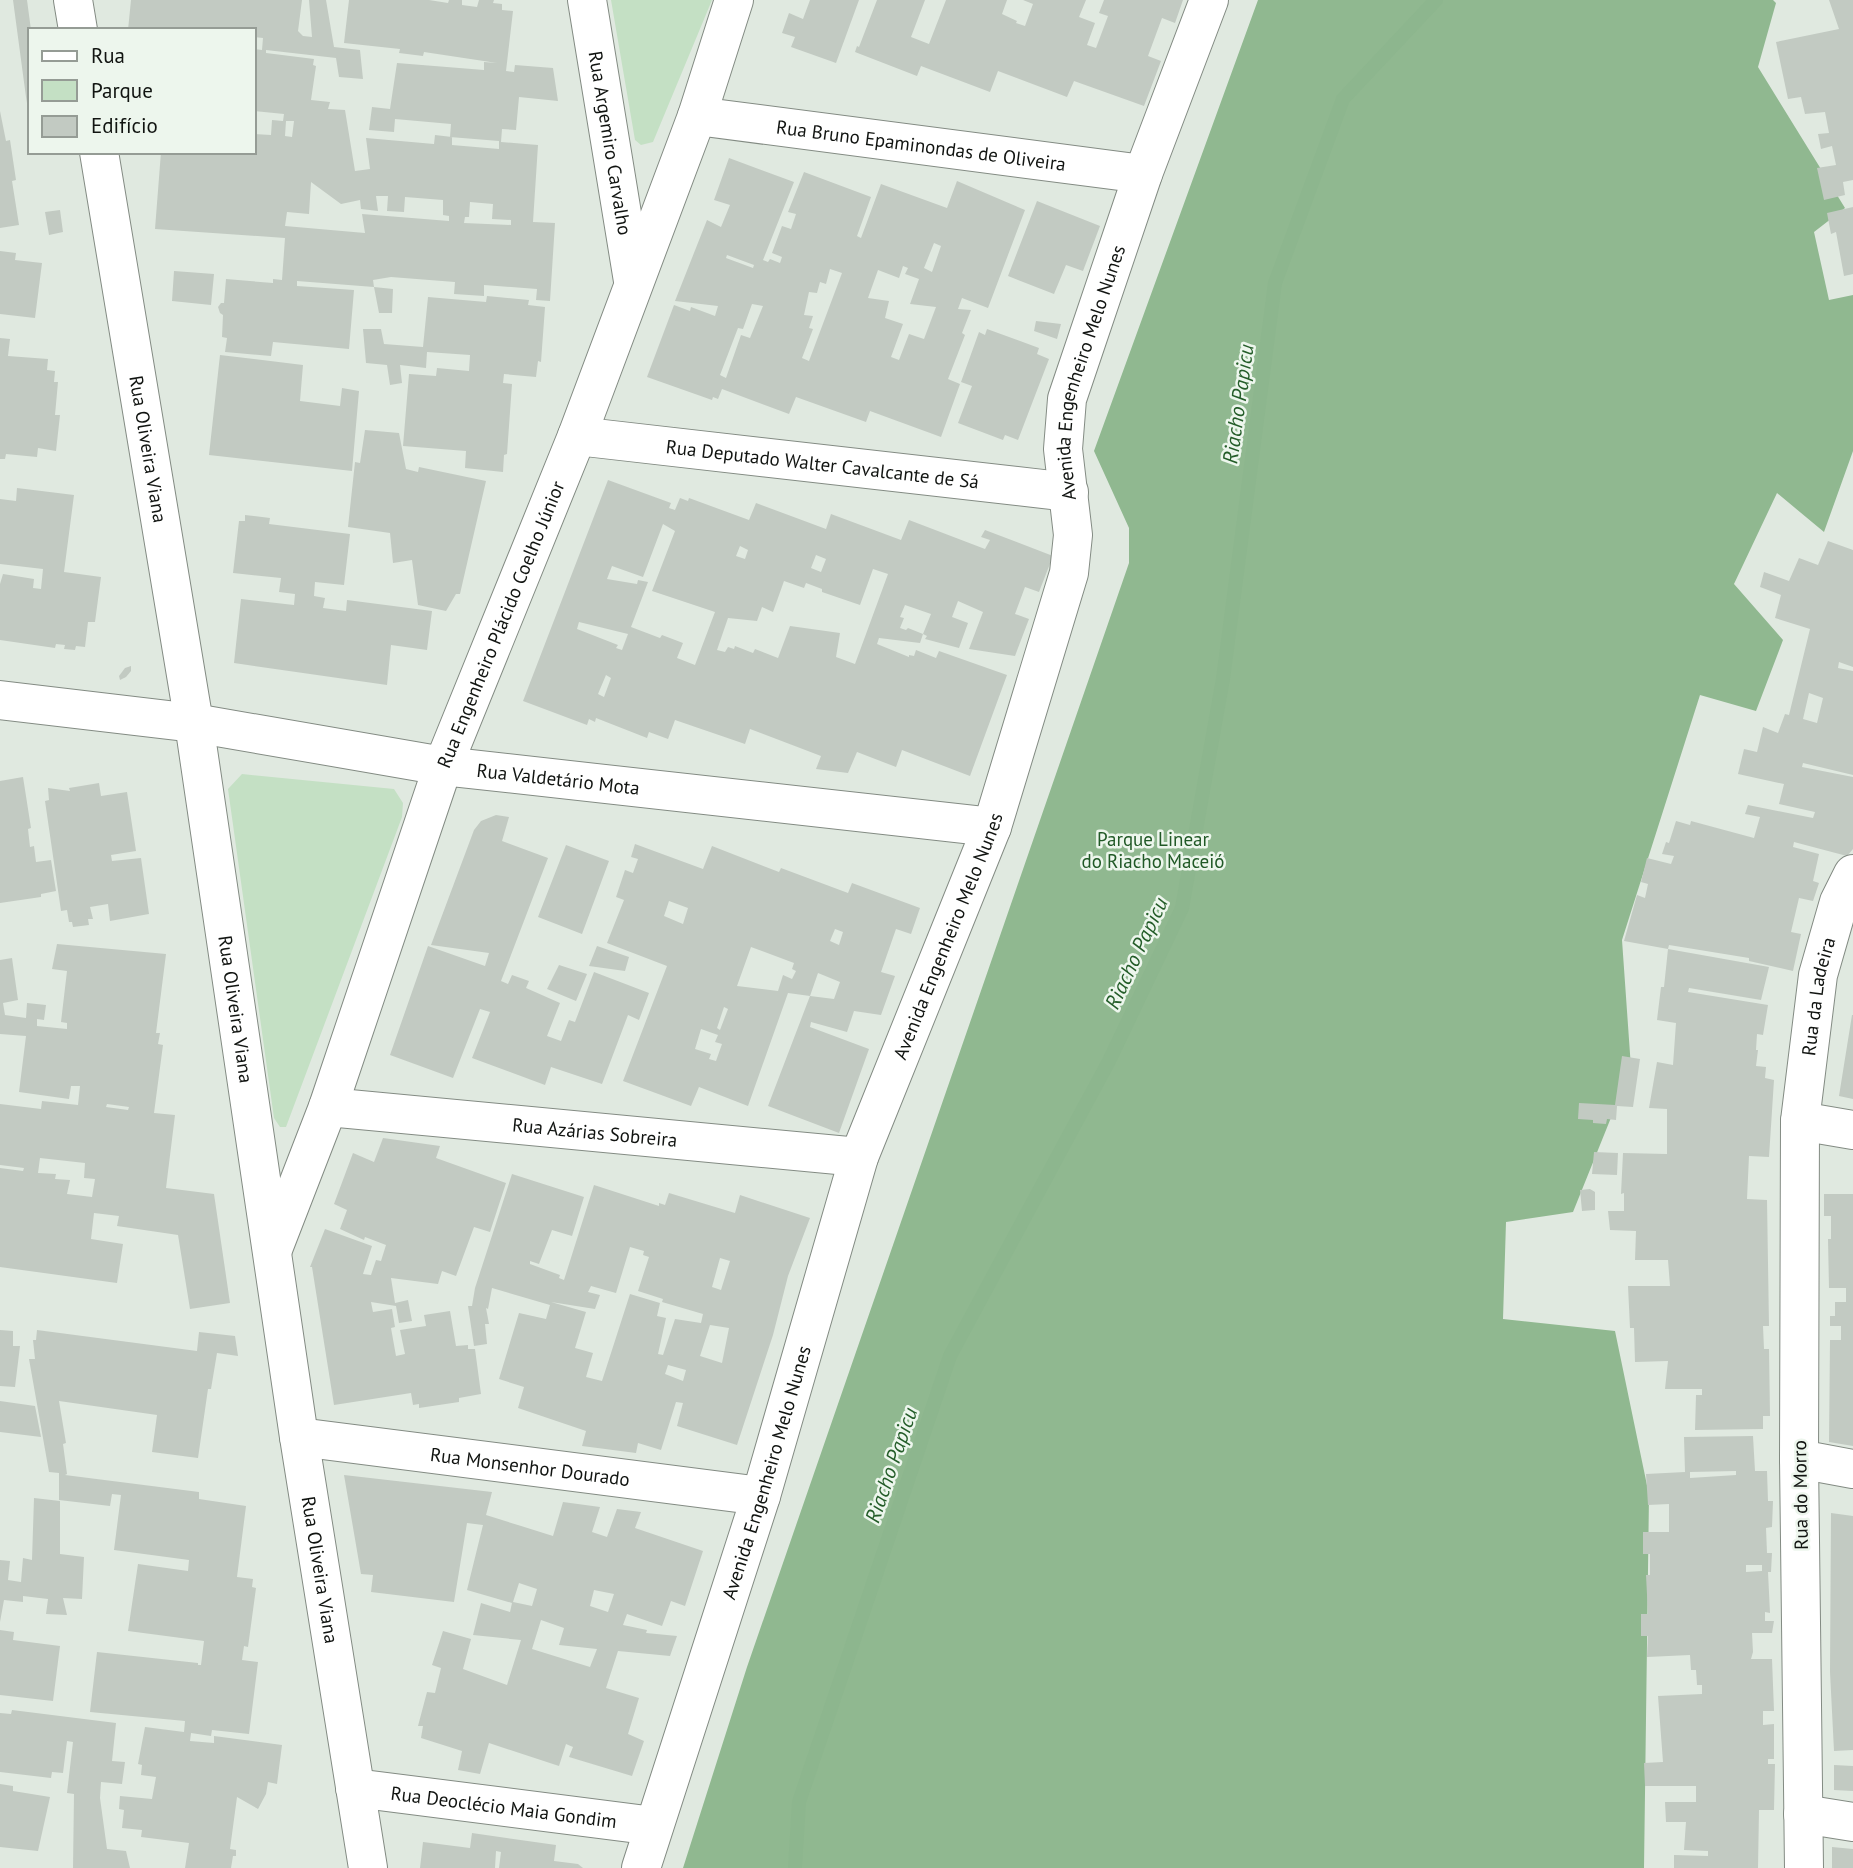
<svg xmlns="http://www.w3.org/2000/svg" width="1853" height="1868" font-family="'PT Sans',sans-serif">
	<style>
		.green { fill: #c4e0c4 }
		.forest { fill: #90b890 }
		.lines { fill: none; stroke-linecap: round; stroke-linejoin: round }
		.stream { stroke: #8db68e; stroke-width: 14 }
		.building { fill: #c2cac2; fill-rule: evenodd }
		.street-casing { stroke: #838b83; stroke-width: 40 }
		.street { stroke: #fff; stroke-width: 38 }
		.labels { text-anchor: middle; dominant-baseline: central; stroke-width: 5; stroke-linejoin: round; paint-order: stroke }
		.street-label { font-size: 19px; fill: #111411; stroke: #edf6ed }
		.park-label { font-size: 19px; fill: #205926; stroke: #edf6ed }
		.water-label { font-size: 21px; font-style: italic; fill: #245d29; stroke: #edf6ed }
	</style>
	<rect width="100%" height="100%" fill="#e0e9e0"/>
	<path class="green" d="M611,0H712L653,142L641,145L635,140Z
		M242,774L394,789L403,803L402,817L286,1127H280L274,1118L228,789Z"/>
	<path class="forest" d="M1258,0H1773L1776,3L1758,67L1845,208L1814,232L1829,300L1853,295V451L1824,532L1777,493L1734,584L1783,640L1756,711L1700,695L1622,940L1631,1068L1573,1212L1506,1222L1503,1319L1615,1331L1649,1495L1644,1868H683L747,1667L1129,563V528L1094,451Z"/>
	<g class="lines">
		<path class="stream" d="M795,1868L799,1802L950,1356L1109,1061L1182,908L1223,679L1275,283L1343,99L1436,0"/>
	</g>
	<path class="building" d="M13,0H27L31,30L30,103H27L26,97Z
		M131,0H302L298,31L303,36L312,37L309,0H326L334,47L360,50L363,79L339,77L336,58L266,50V53L314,59L313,65L316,66L311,100L330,102L328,109L345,110L355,171L370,169L366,138L434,144L435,135L452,137V145L499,149V141L450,137L451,124L395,119L394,132L369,130L372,107L390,109L397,63L484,70V62L497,63L424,52L423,56L399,53L400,49L344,43L349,0H429L448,3L449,0H462V5L477,7L479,0H494L493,3L502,4V10L513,11L506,71L514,72L515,65L553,68L558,101L519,97L516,130L502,129L501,142L538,145L533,222L555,223L550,301L536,300L537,289L484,285V296L454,294L455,282L391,277L373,280L374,287L297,281V286L354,290L349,349L273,342L271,356L225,352L227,338L222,337L223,315L220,313L218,307L221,303H224L226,279L273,283V279L282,280L285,238L155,229L161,152H254V134L271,135L272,120L283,121L284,114L254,111V49L262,50L263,38L254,37V30H128ZM286,121H294L292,137L285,136ZM311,182L341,204L360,200L361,209L378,211L376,196H388L387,211L404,212L405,197L443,200V215L449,216V221L362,214L365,233L285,226L287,212L309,214ZM470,202L493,204L492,219L511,220V225L464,223L465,217H469Z
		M810,0H859L836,63L791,47L795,37L782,33L789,13L803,19Z
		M877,0H925L911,37L929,44L946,0H1007L1002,14L1017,21L1016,23L1025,26L1033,4L1023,0H1086L1079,17L1095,23L1087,45L1096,48L1108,16L1099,13L1104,0H1183L1175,23L1162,18L1148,56L1161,61L1144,106L1074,81L1067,97L998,71L990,92L921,66L917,76L855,52L857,46L859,47Z
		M1829,0H1853V180L1843,182L1845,195L1824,200L1817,168L1836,165L1832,146L1821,149L1818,134L1829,133L1825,112L1805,114L1801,97L1788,99L1776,42L1839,29Z
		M0,111L6,141L10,140L16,180L12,181L19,225L0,228Z
		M729,158L794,182L763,260L768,262L770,259L780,263L782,257L772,253L782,226L791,229L796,214L788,212L804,172L871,197L857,236L861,238L881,184L947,208L957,181L1025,210L988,308L962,298L958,309L971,310L962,333L965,335L948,379L960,384L941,437L870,411L866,422L796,397L789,414L722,389L718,399L713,397L712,400L647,377L674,305L690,311L691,307L715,316L718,306L675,301L707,220L721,227L730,205L714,200ZM934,243L941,246L932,272L924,268ZM727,255L754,265L753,268L726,258ZM903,266L908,268L905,274L919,279L910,304L936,307L924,339L909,334L899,360L891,357L903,324L885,318L889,301L868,298L878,270L899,278ZM830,269L842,273L809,361L802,358L813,329L809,328L813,316L804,315L809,292L817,293L820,282L826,284ZM752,304L763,306L750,338L741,335L726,378L720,375L738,328L743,329Z
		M1037,201L1100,226L1083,271L1066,265L1054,294L1008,276Z
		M1853,207V274L1844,276L1836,232L1831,234L1827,213Z
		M60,210L63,232L49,235L45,212Z
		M0,251L16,253L15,260L42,263L35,318L0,314Z
		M174,271L214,274L211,305L172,301Z
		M374,287L393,289L392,313H379Z
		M487,296L529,300L528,305L545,307L541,362L538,361L536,377L504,374L503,383L512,384L507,454L504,455L503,472L465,468L466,451L403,446L409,374L436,376L437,368L469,371L470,355L427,352L426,368L400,365L402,383L390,385L387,365L366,363L363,329H381L384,344L423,347L428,297L486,302Z
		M1036,321L1061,324L1057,339L1034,331Z
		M987,329L1039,348L1037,354L1049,359L1018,440L1005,435L1003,440L958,423L972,386L961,382L979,332L985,335Z
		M0,338L10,339L8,356L48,359L47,370L55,371L54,382H58L55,415H60L56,451L38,448L37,457L6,454L5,459H0Z
		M220,355L303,365L300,401L340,406L342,388L359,391L352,471L209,455Z
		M365,430L399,433L406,469L418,472L419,467L486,481L460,594H456L446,611L418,605L412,560L393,563L390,533L348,527L355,462L360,463Z
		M608,480L671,503L669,508L675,510L680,498L688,501L689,498L749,520L756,503L826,529L831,514L901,540L909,520L985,549L990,540L981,537L985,530L1053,556L1039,592L1025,587L1015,614L1029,619L1015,656L969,649L983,612L958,601L952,617L968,623L959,648L925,639L927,636L923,634L931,614L905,605L900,617L904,618L900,628L906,630L908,628L923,634L920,643L879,638L877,644L909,657V655L914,656L916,650L936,658L939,651L1007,675L970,776L902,750L896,767L857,752L848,773L816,769L821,756L750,729L745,744L675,720L668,739L649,732L647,738L596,718L595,722L589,719L587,725L523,701ZM663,524L675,531L652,591L715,612L695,665L677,658L683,643L662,635L660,638L631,627L648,582L638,580L637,584L607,579L612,566L643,577ZM740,546L748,550L745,559L736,556ZM816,555L826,559L821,572L811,568ZM873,569L888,574L855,664L836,657L840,633L790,626L778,658L755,649L753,653L735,646L734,649L728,647L725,652L717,650L728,618L757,621L762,607L773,612L784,581L804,588L806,583L822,589V592L860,605ZM579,622L628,634L622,650L616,648L618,645L577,629ZM606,675L611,678L604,697L598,694Z
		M17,488L74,495L64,572L101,577L95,622H88L85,647L76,646L75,650L64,649L65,645L56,644L55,648L0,640V584L3,574L34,579L33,588L41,589L43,569L0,564V499L16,501Z
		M245,515L270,518L269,524L350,534L344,585L315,582L314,596L325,598L323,608L346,611L347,600L432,611L427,650L391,645L387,685L234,663L241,599L294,605L295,594L279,592L281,578L233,573L239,521H245Z
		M1828,541L1853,550V667L1839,662L1838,668L1853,671V775L1803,763L1802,767L1853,777V849L1847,856L1794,842L1793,847L1819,854L1813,881L1819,883L1813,901L1799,898L1791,932L1801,934L1793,971L1749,961V958L1669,945L1668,949L1624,941L1637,895L1645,898L1648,884L1641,882L1647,858L1671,864L1674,856L1662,854L1666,842L1669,843L1676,821L1690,825L1691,821L1754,838L1760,817L1745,814L1748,805L1813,818L1815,812L1779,804L1784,784L1738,774L1744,749L1757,752L1763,727L1778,733L1785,714L1789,715L1810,629L1775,618L1781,595L1760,587L1764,572L1789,581L1799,558L1818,565ZM1809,693L1823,698L1817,723L1803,719Z
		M131,666V671L126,677L120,680L119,676L125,668Z
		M23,777L31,828L28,829L30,847L34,846L36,862L51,860L56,891L41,894V897L0,903V781Z
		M99,783L101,796L127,792L136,851L111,855L112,861L141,858L149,914L110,921L108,904L90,907L93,919H88L89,925L73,927L72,922H69L67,910L61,911L45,801L49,800L48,788L70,791L69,788Z
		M496,815L509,817L502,841L548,858L501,981L508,984L512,975L529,981L526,988L560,1003L547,1036L561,1041L569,1020L575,1022L594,972L649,993L639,1020L628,1015L602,1084L551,1067L545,1085L472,1058L490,1012L480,1009L453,1078L390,1055L428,946L485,966L489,953L431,945L474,830L481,821Z
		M635,844L703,869L712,846L779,872L781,868L848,893L852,883L920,908L911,934L896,929L881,972L895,976L881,1015L854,1011L847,1032L811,1022L810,1027L869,1049L839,1133L768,1106L810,996L834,999L840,982L818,973L810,996L788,993L748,1106L699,1087L691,1106L623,1081L667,966L607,943L624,900L616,897L625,870L633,873L638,859L631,857ZM669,901L688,908L683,924L664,916ZM835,929L843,932L839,945L830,941ZM751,947L794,963L792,969L796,971L792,979L783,975L778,991L737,986ZM724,1007L728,1009L720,1030L717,1028ZM701,1029L718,1035L715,1042L722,1044L716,1061L709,1059L711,1054L695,1049Z
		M566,845L609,861L582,934L538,917Z
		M57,944L166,954L156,1033H160L158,1044L163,1045L154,1113L175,1115L166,1188L214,1194L230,1303L190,1309L178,1235L117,1226L119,1216L94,1213L91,1239L123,1244L117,1283L0,1267V1168L23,1171L24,1168L0,1165V1104L41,1109L42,1101L78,1105L80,1086H71L69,1099L19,1092L26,1036L0,1034V960L12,958L18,1000L3,1003L5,1015L26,1018L27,1003L46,1005L44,1020L37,1019V1026L67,1029V1023L61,1022L67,971L52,969ZM107,1104L129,1107L128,1110L106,1107ZM40,1158L85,1163L84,1178L95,1179L92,1197L67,1194L70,1180L55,1179L56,1174L38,1173Z
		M597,946L629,957L625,971L589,966Z
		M1668,949L1769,967L1761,1000L1689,988L1688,992L1768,1005L1763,1035L1757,1034L1756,1050H1758L1756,1066L1766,1067L1765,1078L1774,1080L1769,1157L1749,1156L1747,1199L1767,1200L1769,1326H1763L1764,1349H1769L1770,1416H1763V1429L1695,1430L1696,1395H1702V1389H1665L1668,1361L1635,1362L1634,1328H1630L1628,1286H1670L1668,1260H1635L1636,1231L1610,1230L1608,1211H1624V1193L1621,1194L1623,1153L1667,1154V1109L1649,1108L1657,1062L1673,1065L1676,1023L1657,1020L1661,987H1664Z
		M559,965L587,974L576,1001L547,989Z
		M1852,1015H1853V1099L1839,1096Z
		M1622,1056L1640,1059L1633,1107L1617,1106L1616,1120L1607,1119L1606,1124L1593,1123V1120L1578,1119L1579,1103L1615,1105Z
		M383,1138L440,1146L436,1158L506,1183L490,1232L474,1227L456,1276L442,1271L438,1284L391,1278L395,1303L408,1300L412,1321L399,1323L396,1306L371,1302L373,1312L392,1309L395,1327L391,1328L396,1356L405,1354L400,1330L426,1326L424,1315L450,1311L456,1346L468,1345V1349H475L481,1394L459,1398V1402L419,1408V1404L413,1405L411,1393L334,1405L312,1267H310L325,1229L372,1246L363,1274L371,1275L376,1260L381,1261L386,1245L365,1237L364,1240L340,1229L347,1210L334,1204L353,1153L374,1162Z
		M1594,1152L1618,1153L1617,1175L1592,1174Z
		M512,1174L584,1197L572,1236L552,1230L539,1264L530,1261V1264L560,1275L559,1278L564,1280L594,1185L659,1206V1203L665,1205L669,1193L735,1213L740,1195L810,1218L788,1276L773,1335L737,1445L677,1426L683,1403L676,1402L661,1450L638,1443L636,1453L582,1446L586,1431L518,1408L524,1387L499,1379L519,1313L546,1319L550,1305L492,1288L488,1309L486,1308L489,1324H485L487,1344L474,1346L468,1306H472L475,1288ZM630,1247L644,1251L643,1255L649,1257L638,1291L663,1299L662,1302L703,1314L701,1323L675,1319L663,1355L658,1354L666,1318L657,1316L660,1303L630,1294L602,1381L586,1377L593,1353L575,1348L586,1312L551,1302L595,1309L600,1295L588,1292L591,1286L616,1293ZM720,1258L730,1261L721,1290L712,1287ZM710,1325L729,1328L722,1363L700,1356ZM668,1365L686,1370L683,1381L665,1374Z
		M1590,1189L1595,1192V1210L1582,1211L1580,1190Z
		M1824,1194H1853V1446L1829,1442L1830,1340H1841V1326H1830V1316H1835V1302H1846V1288H1829L1828,1239H1831V1216H1824Z
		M0,1330L13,1331V1346H20L15,1387L0,1386Z
		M37,1330L197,1351L199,1332L235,1336L238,1356L217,1353L211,1389H208L198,1458L152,1452L157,1415L59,1401L66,1443L63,1444L67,1474L65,1475L199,1492V1499L246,1506L237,1577L253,1579L252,1587L256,1588L248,1647L244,1646L242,1660L258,1662L249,1734L212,1730L211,1736L191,1733L190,1741L214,1743V1736L282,1745L277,1784L268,1782L266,1794L258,1809L237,1797L230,1849L236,1850V1856H233L231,1868H185L189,1843L141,1837L142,1830L122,1828L124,1810L119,1809L120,1796L152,1799L156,1777L141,1775L142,1765L138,1764L145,1727L184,1732L185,1721L90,1712L97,1652L198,1663V1665H201L204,1641L128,1631L138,1564L188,1571L189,1560L114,1550L121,1495L112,1494L110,1506L59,1500V1473L49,1472L29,1359H35L33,1340H36Z
		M0,1401L35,1406L41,1437L0,1432Z
		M1753,1436L1755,1471H1767L1768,1501H1773L1772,1527L1766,1528L1767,1553H1772L1771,1572H1768L1770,1613L1765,1612V1621H1774L1772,1633H1752L1753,1652L1751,1659H1772L1774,1711H1763V1725L1774,1724V1759H1768V1764H1775L1774,1810H1759L1758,1868H1674V1855L1708,1856V1851L1684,1850L1686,1822H1666L1665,1802H1696V1786H1645L1644,1763L1663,1762L1658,1696L1702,1694V1685H1697L1696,1670H1691L1690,1655L1647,1657L1648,1636H1641V1614H1648L1646,1575H1650V1554H1643V1532H1669V1504L1648,1505L1646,1474L1685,1472L1684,1437ZM1736,1471V1475L1690,1478V1472ZM1746,1565H1762V1571L1746,1572Z
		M344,1475L492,1492L486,1515L553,1536L563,1502L600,1507L592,1532L607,1537L617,1509L641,1512L635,1528L703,1551L685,1606L671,1601L662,1626L627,1614L623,1625L647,1630L646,1633L677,1636L670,1656L618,1651L606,1688L639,1698L628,1734L644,1741L632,1776L569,1757L573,1747L566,1744L559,1766L489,1743L480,1774L458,1770L462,1751L421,1738L423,1726H418L427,1692L435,1693L441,1668L432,1665L443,1631L471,1639L463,1669L507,1685L521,1640L473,1635L481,1603L510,1612L512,1603L467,1590L483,1525L467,1523L454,1602L371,1592L373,1575L361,1574ZM519,1583L537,1589L532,1606L513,1602ZM594,1590L614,1594L608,1612L590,1606ZM541,1620L564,1628L559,1645L597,1649L590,1667L532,1649Z
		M34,1498L60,1501V1554L84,1557L82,1599L63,1598L67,1615L46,1614L48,1599L23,1596V1602L4,1600L0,1622V1560L10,1561L8,1580L21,1582L23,1558L32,1560Z
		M1831,1513L1853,1516V1750L1834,1751L1830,1672Z
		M0,1630L14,1632L13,1640L60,1646L53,1701L0,1695Z
		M12,1710L116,1723L112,1761L125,1762L122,1784L101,1782L100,1798L107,1849L126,1851L130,1868H73L74,1794L67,1793L73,1742L67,1741L63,1773L52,1772L51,1778L0,1772V1713L11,1714Z
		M1834,1765L1853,1766V1791L1834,1790Z
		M0,1784L13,1786V1791L50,1797L38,1851L0,1847Z
		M472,1833L556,1845L554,1861L578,1864L583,1868H499L501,1852L496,1851L495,1868H420L423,1842L470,1848Z
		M1832,1847L1853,1849V1868H1832Z"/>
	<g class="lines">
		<g class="street-casing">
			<g id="street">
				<path d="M73,0L78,30"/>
				<path id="s1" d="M587,0L633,281"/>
				<path id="s2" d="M697,116L1143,174"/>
				<path id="s3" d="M99,152L194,723L299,1437L368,1868"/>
				<path id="s4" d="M577,436L1069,492"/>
				<path id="s5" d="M0,700L194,723L443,766L992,827"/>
				<path id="s6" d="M328,1107L859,1157"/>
				<path d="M1800,1121L1853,1130"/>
				<path id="s7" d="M273,1249L328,1107L443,766L577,436L697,116L734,0"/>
				<path id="s8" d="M299,1437L761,1496"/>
				<path d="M1799,1459L1853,1469"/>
				<path id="s9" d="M355,1788L654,1826"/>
				<path d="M1803,1814L1853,1822"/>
				<path id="s10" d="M641,1868L761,1496L859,1157L992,827L1069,573L1073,535L1063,449L1067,399L1143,174L1209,0"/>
				<path id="s11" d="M1804,1868L1799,1459L1800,1121L1818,975L1839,902L1853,874"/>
			</g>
		</g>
		<use href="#street" class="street"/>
	</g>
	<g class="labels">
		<g class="street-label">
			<text stroke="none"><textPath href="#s1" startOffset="145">Rua Argemiro Carvalho</textPath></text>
			<text stroke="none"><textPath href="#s2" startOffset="226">Rua Bruno Epaminondas de Oliveira</textPath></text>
			<text stroke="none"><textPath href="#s10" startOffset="1570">Avenida Engenheiro Melo Nunes</textPath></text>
			<text stroke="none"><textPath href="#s3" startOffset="301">Rua Oliveira Viana</textPath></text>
			<text stroke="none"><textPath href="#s4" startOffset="247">Rua Deputado Walter Cavalcante de Sá</textPath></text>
			<text stroke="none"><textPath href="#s7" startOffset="665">Rua Engenheiro Plácido Coelho Júnior</textPath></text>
			<text stroke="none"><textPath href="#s5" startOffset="564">Rua Valdetário Mota</textPath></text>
			<text stroke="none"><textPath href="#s10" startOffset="982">Avenida Engenheiro Melo Nunes</textPath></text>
			<text stroke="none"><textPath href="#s11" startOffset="873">Rua da Ladeira</textPath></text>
			<text stroke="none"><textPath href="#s3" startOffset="868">Rua Oliveira Viana</textPath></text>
			<text stroke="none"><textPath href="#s6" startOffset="268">Rua Azárias Sobreira</textPath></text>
			<text stroke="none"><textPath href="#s8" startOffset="233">Rua Monsenhor Dourado</textPath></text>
			<text stroke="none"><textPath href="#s10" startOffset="415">Avenida Engenheiro Melo Nunes</textPath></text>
			<text transform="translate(1800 1495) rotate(-91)">Rua do Morro</text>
			<text stroke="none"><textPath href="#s3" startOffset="1435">Rua Oliveira Viana</textPath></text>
			<text stroke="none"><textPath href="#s9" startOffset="150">Rua Deoclécio Maia Gondim</textPath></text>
		</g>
		<g class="park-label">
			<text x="1153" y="839">Parque Linear<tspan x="1153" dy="22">do Riacho Maceió</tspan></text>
		</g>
		<g class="water-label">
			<text transform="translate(1238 404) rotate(-82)">Riacho Papicu</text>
			<text transform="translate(1136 953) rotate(-65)">Riacho Papicu</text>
			<text transform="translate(891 1465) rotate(-71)">Riacho Papicu</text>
		</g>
	</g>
	<rect x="28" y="28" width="228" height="126" fill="#edf6ed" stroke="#959c95" stroke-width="2"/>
	<rect x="42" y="51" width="35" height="10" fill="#ffffff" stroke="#959c95" stroke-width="2"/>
	<text x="91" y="63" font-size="21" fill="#111411">Rua</text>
	<rect x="42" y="80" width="35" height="21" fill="#c4e0c4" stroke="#959c95" stroke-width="2"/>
	<text x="91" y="98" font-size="21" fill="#111411">Parque</text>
	<rect x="42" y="116" width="35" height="21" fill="#c2cac2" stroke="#959c95" stroke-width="2"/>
	<text x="91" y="133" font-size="21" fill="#111411">Edifício</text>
</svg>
